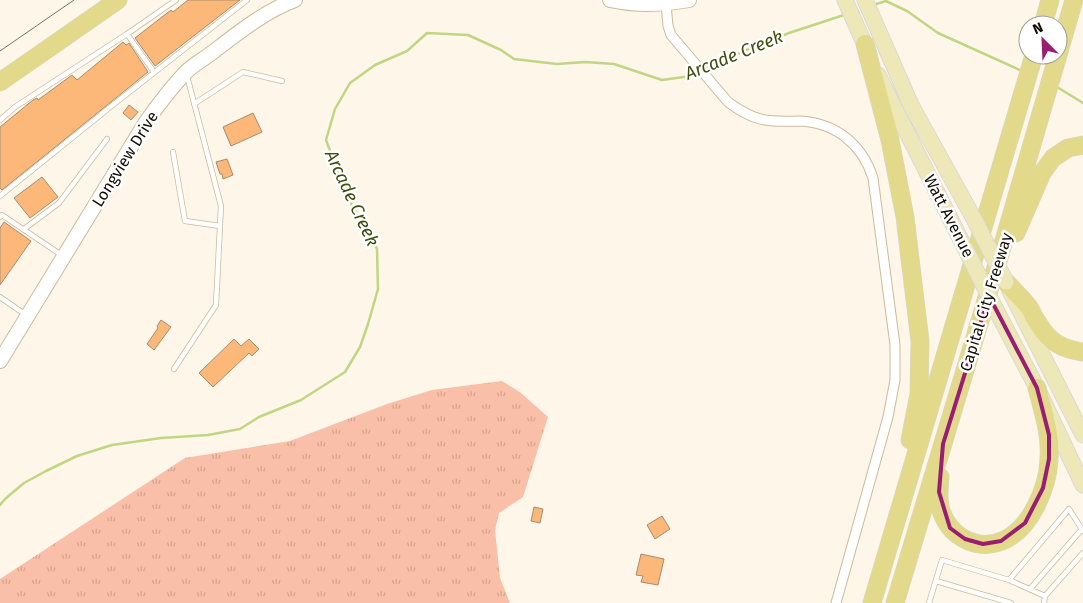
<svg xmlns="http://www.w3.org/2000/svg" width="1083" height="603" font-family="'Fira Sans',sans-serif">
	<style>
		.grass { fill: url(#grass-tufts) }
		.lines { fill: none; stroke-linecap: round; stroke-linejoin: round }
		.stream { stroke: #bfd682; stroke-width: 2.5 }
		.building { fill: #fcb879; stroke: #a68b73 }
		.lane-casing { stroke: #ccba9a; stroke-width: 6 }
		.street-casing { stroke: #ccba9a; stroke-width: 11 }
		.secondary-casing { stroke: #ccba9a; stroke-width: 16 }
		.primary-casing { stroke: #d9d8d7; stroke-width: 17 }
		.highway-casing { stroke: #d9d8d7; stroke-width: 19 }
		.lane { stroke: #fff; stroke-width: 4.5 }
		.street { stroke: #fff; stroke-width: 9 }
		.secondary { stroke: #fff; stroke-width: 14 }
		.primary { stroke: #eee8b9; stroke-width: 15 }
		.highway { stroke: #e3d98a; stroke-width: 18 }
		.tram { stroke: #797267; stroke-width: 1 }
		.primary-bridge-casing { stroke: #d9d8d7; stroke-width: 17; stroke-linecap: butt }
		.primary-bridge { stroke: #eee8b9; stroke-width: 15 }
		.marked { fill: none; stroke: #9a1d74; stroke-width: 4; stroke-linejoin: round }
		.labels { text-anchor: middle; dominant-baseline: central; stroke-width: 5; stroke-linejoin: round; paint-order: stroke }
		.street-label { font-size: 16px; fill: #130d03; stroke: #fff }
		.water-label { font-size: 18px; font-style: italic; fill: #3f4d0f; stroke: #fff }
	</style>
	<defs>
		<pattern id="grass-tufts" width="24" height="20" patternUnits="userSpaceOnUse" patternTransform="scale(1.25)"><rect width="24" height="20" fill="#fabfa8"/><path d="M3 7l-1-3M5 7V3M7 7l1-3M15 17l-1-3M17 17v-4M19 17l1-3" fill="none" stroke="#d5a38f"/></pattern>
	</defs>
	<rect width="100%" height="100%" fill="#fef6e9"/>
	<path class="grass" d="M502,381L521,393L548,417L523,497L499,513L495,530L500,578L510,603H0V579L185,458L290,441L387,404L432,390Z"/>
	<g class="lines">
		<path class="stream" d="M873,5L886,1L907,11L938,33L1022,71
			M1057,87L1083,103
			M0,505L5,499L24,483L46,471L77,456L112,445L161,438L208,435L240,429L259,417L301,400L345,372L360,347L368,324L378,289L377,249L370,233L363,224L349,200L326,140L335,109L350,83L375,65L407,51L427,33L468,35L501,50L514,59L557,64L585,62L614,64L662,80L691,76L717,62L740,53L789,33L847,14"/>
	</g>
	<path class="building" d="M188,0H240L155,66L135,38L171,10L173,12Z
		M123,42L126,45L129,43L148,72L2,190L0,188V127L33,100L37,98L38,100L72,75L77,80Z
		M129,105L138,112L131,120L123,113Z
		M253,113L262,132L231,146L223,127Z
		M227,159L233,175L223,179L222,174H220L216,162Z
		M42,177L58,197L30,218L14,198Z
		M4,222L31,241L0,285V228Z
		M161,320L171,327L154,350L147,344L158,328L157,326Z
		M234,339L241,346L249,339L259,349L252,356L249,353L213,387L199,373Z
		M534,507L543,509L540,523L531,521Z
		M662,516L670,529L655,539L647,525Z
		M641,554L664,559L658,585L641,582L643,576L636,575Z"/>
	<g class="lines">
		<g class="lane-casing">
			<path id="lane" d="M127,34L154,72
				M194,104L243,72L282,81
				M0,120L15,107L127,34L176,0
				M173,152L185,221L220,226
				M0,196L114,104L247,0
				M0,217L2,215L63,256
				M24,229L59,203L107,139
				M0,297L26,315
				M174,369L216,305L221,206L187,76
				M1009,580L1045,596
				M936,581L1011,603
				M1030,589L1082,529
				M929,603L942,560L1009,580L1069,509L1083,531
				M1044,603L1045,596L1083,553"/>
		</g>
		<g class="street-casing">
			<path id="street" d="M666,4L668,26L671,35L728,102C739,110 751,118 765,120C777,122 788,121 800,121C836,123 862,144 873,178L895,345V380L888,417L836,603"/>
		</g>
		<g class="secondary-casing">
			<path id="secondary" d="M610,0C637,6 662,5 689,0
				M0,361L146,122C158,105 171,88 185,73C193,65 204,59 213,52C238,33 265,11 295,0"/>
		</g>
		<g class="primary-casing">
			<path id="primary" d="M845,0L869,54
				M865,0L911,105L973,217
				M878,75L965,248
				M1010,291L1083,435
				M995,308L1037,388L1083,485"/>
		</g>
		<g class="highway-casing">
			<path id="highway" d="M1043,25L1050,0
				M865,44L890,140L905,217L920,341L919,394L910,440
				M0,82L118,0
				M1016,233L1042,173L1053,158L1068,148L1083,145
				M1006,282C1013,290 1022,298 1028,306C1032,311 1034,318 1038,323C1049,342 1062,349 1083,352
				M940,477C939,486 938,497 940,507C947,534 974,552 1002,541C1030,530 1048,488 1049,459C1051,435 1043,412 1037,388
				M872,603L1034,55
				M895,603L1003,244L1074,0"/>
		</g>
		<use href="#lane" class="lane"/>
		<use href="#street" class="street"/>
		<use href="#secondary" class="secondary"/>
		<use href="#primary" class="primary"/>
		<use href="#highway" class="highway"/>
		<path class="tram" d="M0,51L74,0"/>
		<g class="primary-bridge-casing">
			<path id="primary-bridge" d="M973,217L1006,282
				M965,248L995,308"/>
		</g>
		<use href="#primary-bridge" class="primary-bridge"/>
	</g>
	<path class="marked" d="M989,296L1037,388L1049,435V459L1043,488L1025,523L1001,541L983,544L965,539L950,528L939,492L943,444Z"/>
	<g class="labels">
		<g class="street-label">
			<text transform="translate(125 159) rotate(-58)">Longview Drive</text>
			<text transform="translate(949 216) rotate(63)">Watt Avenue</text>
			<text transform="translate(986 302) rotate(-73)">Capital City Freeway</text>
		</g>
		<g class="water-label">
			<text transform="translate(734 55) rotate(-22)">Arcade Creek</text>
			<text transform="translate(352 198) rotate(65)">Arcade Creek</text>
		</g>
	</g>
	<g transform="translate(1043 40) rotate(336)"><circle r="24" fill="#ffffff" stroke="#a19e9a"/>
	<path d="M0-4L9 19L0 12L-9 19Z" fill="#9a1d74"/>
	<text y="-8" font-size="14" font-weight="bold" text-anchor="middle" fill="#130d03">N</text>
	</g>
</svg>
